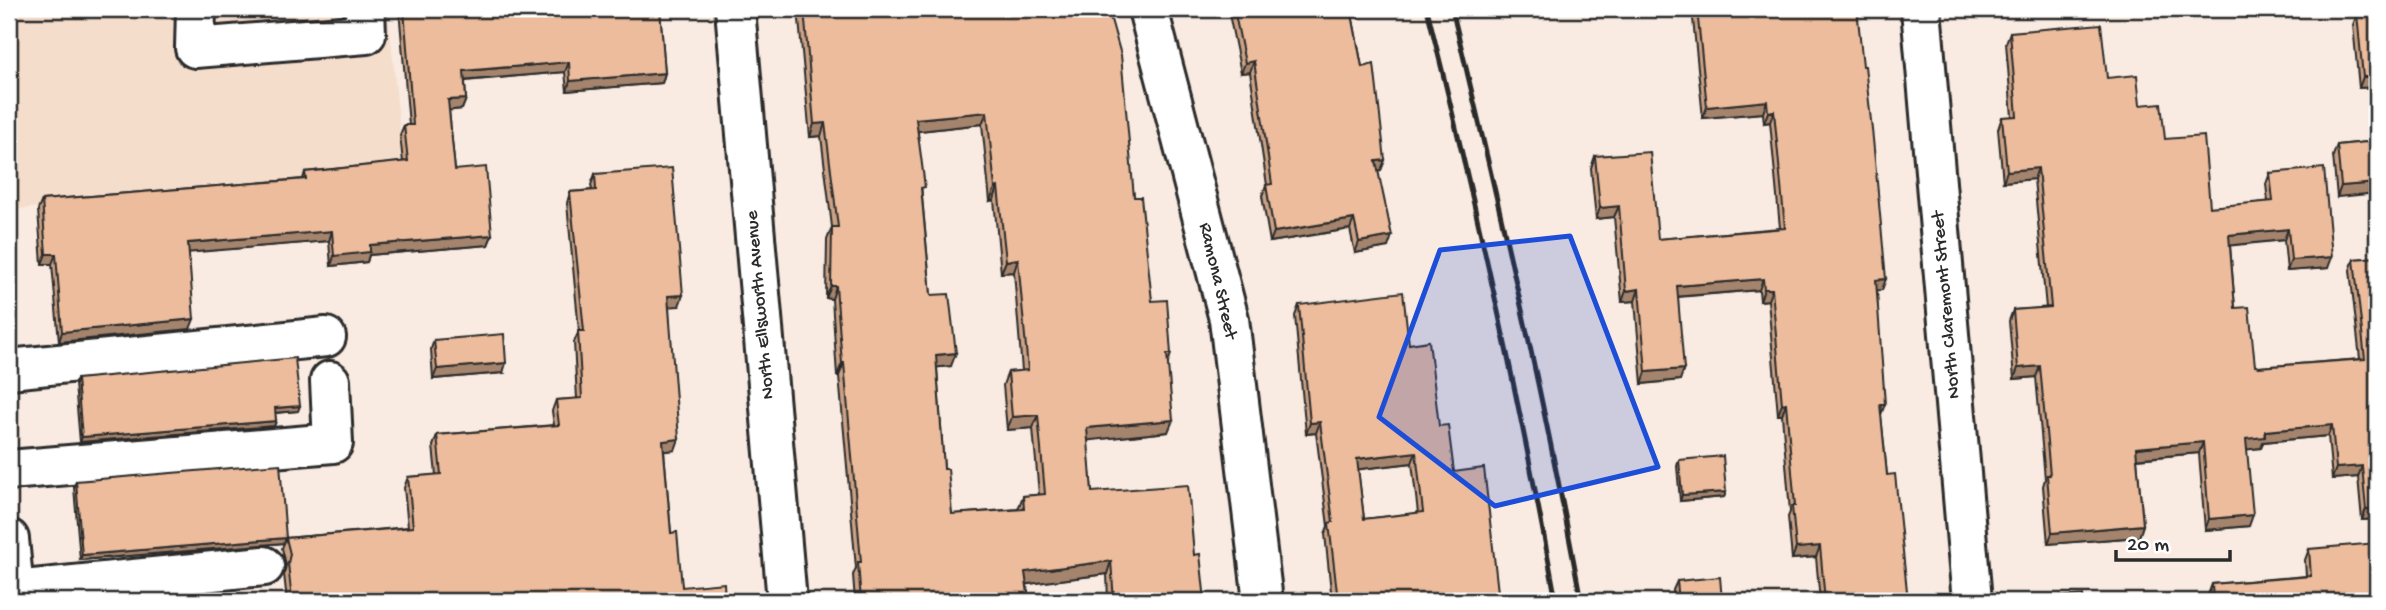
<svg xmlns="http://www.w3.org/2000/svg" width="2386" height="610" font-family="'Gochi Hand',sans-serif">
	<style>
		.built { fill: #f5ddcc }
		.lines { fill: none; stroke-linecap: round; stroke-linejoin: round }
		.minor-casing { stroke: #2b2b2b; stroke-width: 44 }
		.major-casing { stroke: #2b2b2b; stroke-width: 44 }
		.minor { stroke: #fff; stroke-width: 38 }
		.major { stroke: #fff; stroke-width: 38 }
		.rail { stroke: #2b2b2b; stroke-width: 5 }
		.wall { fill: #cba286; stroke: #2b2b2b; stroke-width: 2; fill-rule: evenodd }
		.shaded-wall { fill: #a5846d; stroke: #2b2b2b; stroke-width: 2 }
		.building { fill: #ecbc9c; stroke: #2b2b2b; stroke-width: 2; fill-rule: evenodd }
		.marked { fill: #1d4ed8; fill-opacity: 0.2; stroke: #1d4ed8; stroke-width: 5; stroke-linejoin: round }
		.labels { text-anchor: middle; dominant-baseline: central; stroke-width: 5; stroke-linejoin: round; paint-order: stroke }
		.street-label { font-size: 19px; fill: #2b2b2b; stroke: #fff }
	</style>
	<rect width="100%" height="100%" fill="#f9ebe1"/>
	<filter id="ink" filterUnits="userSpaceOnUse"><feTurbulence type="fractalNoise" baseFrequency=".0143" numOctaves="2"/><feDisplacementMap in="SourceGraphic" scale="14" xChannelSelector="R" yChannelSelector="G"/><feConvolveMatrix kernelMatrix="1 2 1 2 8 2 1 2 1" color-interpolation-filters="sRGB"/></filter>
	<g filter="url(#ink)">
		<path class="built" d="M9,9H388L404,172L9,210Z"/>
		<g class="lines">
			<g class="minor-casing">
				<path id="minor" d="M196,9L195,48L366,34L365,9
					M735,9L787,601
					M1148,9L1229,319L1263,601
					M1921,9L1972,601
					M9,369L326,337
					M9,470L333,443L330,381
					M14,591L264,566"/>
			</g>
			<g class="major-casing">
				<path id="major" d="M9,539L15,601"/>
			</g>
			<use href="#minor" class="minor"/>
			<use href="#major" class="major"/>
			<path class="rail" d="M1427,9C1476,205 1520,402 1556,601
				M1452,9C1499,205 1545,402 1581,601"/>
		</g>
		<path class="wall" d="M399,9H660L665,73L662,83L567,91L565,72L465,81L466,99L462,109L449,110L455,170L492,235L488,245L369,255L367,262L331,266L329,241L189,252L190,329L59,342L52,264H42L38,210L42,200L303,179L305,172L403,162L400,135L404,125H409Z
			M798,9H1108L1134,197L1152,301L1171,354L1168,363V432L1087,440L1092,492L1194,555L1205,601H1108L1107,574L1027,584L1029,601H855L853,575L856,568L839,376H837L832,299L826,298L827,240L832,227L821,136L810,137ZM982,124L990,201L994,200L1001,273L1014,272L1022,371L1008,372L1003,385L1007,430L1033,428L1039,495L1023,496L1018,509L952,514L944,469L937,367L951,366L931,295L922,196L918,131Z
			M1228,9H1351L1362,67L1385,160L1381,170L1378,171L1388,247L1355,253L1350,229L1270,242L1262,196L1266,185H1267L1250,72L1241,73Z
			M1692,9H1857L1882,290H1877L1881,415L1887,475L1908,601H1820L1816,557L1792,559L1788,517L1790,512L1782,415H1778L1768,300L1760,301L1759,290L1678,297L1680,380L1642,384L1635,301L1622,302L1614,217L1596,219L1591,168L1595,156L1658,239L1780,228L1770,122L1764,123L1763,113L1703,118Z
			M2357,14L2377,87L2359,88L2353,25Z
			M2010,32L2107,78L2140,105L2210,207L2268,202L2266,184L2270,173L2328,268L2287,271L2284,240L2230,245L2235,308L2255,366L2259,367L2360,359L2350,270L2354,259L2377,257V519L2362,520L2358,477L2332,479L2328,436L2263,442L2261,448L2247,449L2249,526L2205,530L2199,453L2137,459L2143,525L2139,537L2048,544L2043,486L2045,479L2036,377L2014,379L2009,321L2013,310L2046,308L2034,179L2003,182L1998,129L2002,117H2012L2006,43Z
			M2377,141L2337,197L2333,156L2337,145Z
			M595,174L679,306H669L675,450L664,451L671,533L682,587L725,601H287L284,574L286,565L282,548L284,543L80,560L74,487L76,481L286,538L408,527L404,488L408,477L436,475L433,446L437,435L554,425L552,411L556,400L577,399L574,342L579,331L567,203L570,192L592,190L591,185Z
			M1299,305L1409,344L1439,426L1495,601H1332L1325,534L1328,526L1316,433L1306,434L1295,316ZM1412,463L1418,513L1364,519L1358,469Z
			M434,340L503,373L433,379L431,349Z
			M77,379L298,411L275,413L276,421L274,426L80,442L75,384Z
			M1679,460L1726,492L1724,497L1680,501L1677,466Z
			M2309,549L2377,601H2208V595L2212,584L2306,576L2305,560Z
			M1677,581L1722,601H1674L1673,590Z"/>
		<path class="shaded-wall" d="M1254,61L1250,72L1241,73L1245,63Z
			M569,62L565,72L460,81L464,71Z
			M665,73L662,83L567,91L570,81Z
			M2377,76V87L2359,88L2363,77Z
			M466,99L462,109L445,111L448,100Z
			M1767,101L1763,113L1703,118L1707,107Z
			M1774,111L1770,122L1764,123L1768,112Z
			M987,112L982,124L911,132L916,119Z
			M825,123L821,136L810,137L814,124Z
			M1385,160L1381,170L1372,171L1376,161Z
			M2038,168L2034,179L2003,182L2007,171Z
			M2377,183V193L2337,197L2341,186Z
			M998,187L994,200L990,201L995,188Z
			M1619,206L1614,217L1596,219L1600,208Z
			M1354,219L1350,229L1270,242L1274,232Z
			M2288,229L2284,240L2225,246L2229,235Z
			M332,231L329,241L184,253L188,243Z
			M492,235L488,245L369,255L367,262L331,266L334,256L370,245Z
			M1392,236L1388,247L1355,253L1359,242Z
			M46,254H56L52,264H42Z
			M2332,257L2328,268L2287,271L2291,260Z
			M1018,259L1014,272L1001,273L1006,261Z
			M1763,279L1759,290L1673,297L1677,286Z
			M1886,279L1882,290L1872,291L1876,280Z
			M831,286H836L832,299L826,298Z
			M1639,289L1635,301L1622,302L1626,291Z
			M1764,289H1772L1768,300L1760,301Z
			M683,295L679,306L665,307L668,296Z
			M194,319L190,329L59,342L62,332Z
			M956,353L951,366L931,368L936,355Z
			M506,363L503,373L433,379L437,369Z
			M842,363H844L839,376H837Z
			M2040,366L2036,377L2014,379L2018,368Z
			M1684,369L1680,380L1642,384L1646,372Z
			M1786,403L1782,415H1778L1782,404Z
			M1880,404H1885L1881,415Z
			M300,406L298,411L273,413L275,408Z
			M1038,415L1033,428L1007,430L1012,417Z
			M1173,420L1168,432L1082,441L1087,428Z
			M276,421L274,426L80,442L82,437Z
			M1320,422L1316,433L1306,434L1310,423Z
			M2332,425L2328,436L2263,442L2261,448L2242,450L2246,439L2265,431Z
			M679,439L675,450L659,452L663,441Z
			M2203,442L2199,453L2132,459L2136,448Z
			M1416,452L1412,463L1353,470L1357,459Z
			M2362,466L2358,477L2332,479L2336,468Z
			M1726,492L1724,497L1680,501L1682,495Z
			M2377,508V519L2362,520L2366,509Z
			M2253,515L2249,526L2205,530L2209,519Z
			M2143,525L2139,537L2048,544L2052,533Z
			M286,538L284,543L80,560L82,555Z
			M1820,546L1816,557L1792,559L1796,548Z
			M1111,561L1107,574L1021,585L1025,572Z
			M1498,592L1495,601H1454L1455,597Z
			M419,598L417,601H376Z"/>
		<path class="building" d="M404,9H660L665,73L570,81L569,62L464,71L466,99L448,100L455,170L486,167L492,235L370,245V252L334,256L332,231L188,243L194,319L62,332L56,254H46L42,200L306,179L305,172L408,161L404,125H413Z
			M804,9H1108L1121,55L1134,197H1141L1152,301L1167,300L1171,354H1167L1173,420L1087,428L1092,492L1188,485L1194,555L1200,554L1205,601H1114L1111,561L1025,572L1029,601H861L858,562H861L844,363H842L836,286H831L832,227H838L825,123L814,124ZM987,112L995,188L998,187L1006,261L1018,259L1028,370L1008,372L1012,417L1038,415L1045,494L1023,496L1024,509L952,514L948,469H944L936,355L956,353L949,294L931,295L921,188L925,187L916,119Z
			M1234,9H1351L1362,67L1374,64L1385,160L1376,161L1392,236L1359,242L1354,219L1274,232L1266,185L1272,184L1254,61L1245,63Z
			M1697,9H1857L1863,66H1865L1873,139L1886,279L1876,280L1885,404H1880L1887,475L1895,474L1908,601H1825L1820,546L1796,548L1792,506H1795L1786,403L1782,404L1772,289H1764L1763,279L1677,286L1684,369L1646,372L1639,289L1626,291L1619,206L1600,208L1595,156L1650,152L1658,239L1785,228L1774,111L1768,112L1767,101L1707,107Z
			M2377,12V76L2363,77L2357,14Z
			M2101,24L2107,78L2137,75L2140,105L2161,103L2165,139L2204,136L2210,207L2273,201L2270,173L2324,168L2332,257L2291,260L2288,229L2229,235L2235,308L2249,307L2255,366L2259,367L2365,359L2354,259L2377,257V508L2366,509L2362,466L2336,468L2332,425L2265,431V437L2246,439L2253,515L2209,519L2203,442L2136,448L2143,525L2052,533L2047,475H2050L2040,366L2018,368L2013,310L2051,307L2038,168L2007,171L2002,117L2017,116L2010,32Z
			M2377,141V183L2341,186L2337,145Z
			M672,168L683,295L668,296L679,439L663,441L671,533L677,532L682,587L724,583L725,601H419V598L376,601H292L288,563L290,554L286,538L413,527L408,477L441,474L437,435L559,425L556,400L582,398L578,331H584L570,192L596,190L595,174Z
			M1403,292L1409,344L1429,341L1439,426L1448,425L1454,472L1484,468L1498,592L1455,597L1456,601H1338L1329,523L1333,522L1320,422L1310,423L1299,305ZM1416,452L1423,512L1364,519L1357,459Z
			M504,334L506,363L437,369L434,340Z
			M295,358L300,406L275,408L276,421L82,437L77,379Z
			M1723,456L1726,492L1682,495L1679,460Z
			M280,464L286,538L82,555L76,481Z
			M2377,543V601H2213L2212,584L2311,576L2309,549Z
			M1720,577L1722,601H1679L1677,581Z
			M2083,595L2084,601H2032V599Z"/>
	</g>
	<path class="marked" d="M1570,236L1658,467L1495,506L1379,417L1440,250Z"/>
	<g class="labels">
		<g class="street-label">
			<text transform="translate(1217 281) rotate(77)">Ramona Street</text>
			<text transform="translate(761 305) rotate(-95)">North Ellsworth Avenue</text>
			<text transform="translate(1947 305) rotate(-95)">North Claremont Street</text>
		</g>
	</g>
	<rect width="2386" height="610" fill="none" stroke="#fff" stroke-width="35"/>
	<rect x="18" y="18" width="2351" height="575" fill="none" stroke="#2b2b2b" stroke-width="2.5" filter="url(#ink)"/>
	<path d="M2116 550v10h114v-10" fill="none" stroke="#2b2b2b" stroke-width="3.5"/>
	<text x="2127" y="550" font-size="21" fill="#2b2b2b" stroke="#ffffff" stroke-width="5" paint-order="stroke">20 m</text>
</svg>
